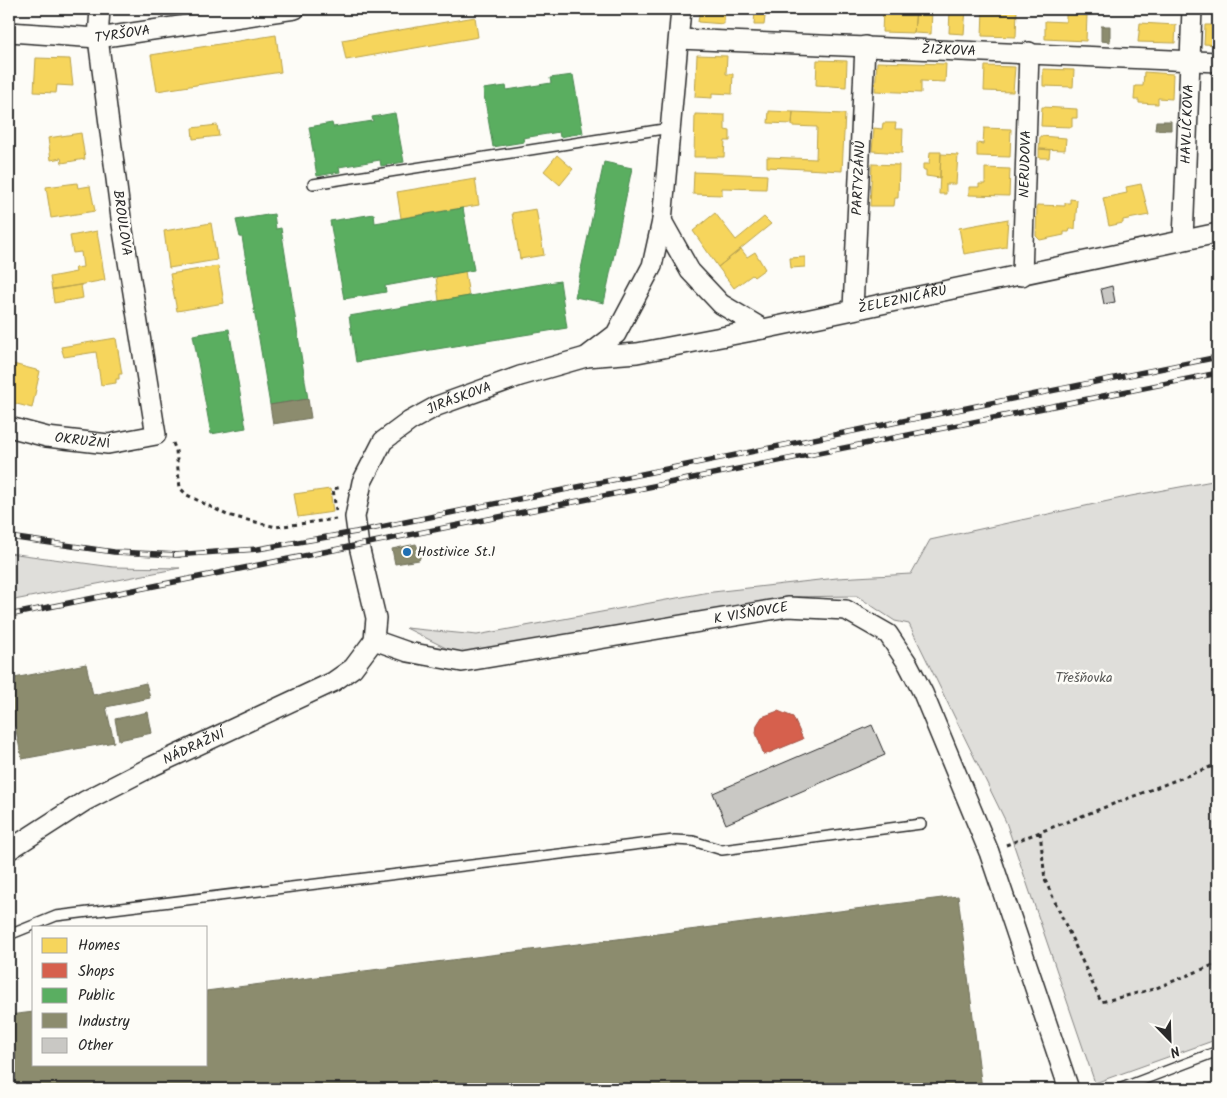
<svg xmlns="http://www.w3.org/2000/svg" width="1227" height="1098" font-family="Kalam,sans-serif">
	<style>
		.green { fill: #dfdeda; stroke: #858482 }
		.homes { fill: #f6d55c; stroke: #b9a24d }
		.shops { fill: #d6604d; stroke: #a35043 }
		.public { fill: #5aae61; stroke: #4c8751 }
		.industry { fill: #8c8c6e; stroke: #6f6f5a }
		.building { fill: #c9c8c4; stroke: #2b2b2b }
		.lines { fill: none; stroke-linecap: round; stroke-linejoin: round }
		.lane-casing { stroke: #2b2b2b; stroke-width: 12 }
		.street-casing { stroke: #2b2b2b; stroke-width: 22 }
		.path { stroke: #2b2b2b; stroke-width: 3; stroke-dasharray: 4 4; stroke-linecap: butt }
		.lane { stroke: #fdfcf7; stroke-width: 9 }
		.street { stroke: #fdfcf7; stroke-width: 19 }
		.rail-casing { stroke: #2b2b2b; stroke-width: 5.5 }
		.rail { stroke: #fdfcf7; stroke-width: 4; stroke-dasharray: 11; stroke-linecap: butt }
		.poi-dot { fill: #1f6fb2; stroke: #fdfcf7; stroke-width: 2 }
		.labels { text-anchor: middle; dominant-baseline: central; stroke-width: 5; stroke-linejoin: round; paint-order: stroke }
		.street-label { font-size: 14px; fill: #2b2b2b; stroke: #fdfcf7 }
		.poi-label { font-size: 14px; fill: #2b2b2b; stroke: #fdfcf7; text-anchor: start }
		.park-label { font-size: 14px; fill: #585857; stroke: #fdfcf7 }
	</style>
	<rect width="100%" height="100%" fill="#fdfcf7"/>
	<filter id="ink" filterUnits="userSpaceOnUse"><feTurbulence type="fractalNoise" baseFrequency=".02" numOctaves="2"/><feDisplacementMap in="SourceGraphic" scale="10" xChannelSelector="R" yChannelSelector="G"/><feConvolveMatrix kernelMatrix="1 2 1 2 8 2 1 2 1" color-interpolation-filters="sRGB"/></filter>
	<g filter="url(#ink)">
		<path class="green" d="M1218,480V1039L1095,1083L1006,822L909,624L895,621L857,596L787,597L460,655L406,628L477,635L704,593L837,578L911,574L930,540L1131,496Z
			M9,553L113,567L180,568L9,601Z"/>
		<path class="homes" d="M700,9H724V24L698,22Z
			M755,9H766L764,25H754Z
			M897,9H916L914,33L882,32L883,11L897,12Z
			M916,9H932L931,34L914,33Z
			M950,9H966L964,34L949,33Z
			M983,9H1017L1016,37L982,36Z
			M1066,14L1087,15L1086,41L1045,39V21L1066,22Z
			M475,17L478,37L346,60L342,40Z
			M1140,23L1176,25L1175,43L1138,42Z
			M1205,25H1218V45L1204,44Z
			M276,35L281,72L157,91L151,55Z
			M697,55L727,56L726,74H733L732,94L712,93V98L695,97Z
			M36,58L70,59L73,86L57,85L56,93L34,92Z
			M817,60L847,61L846,87L816,85Z
			M877,62L946,64L945,82L921,81V93L875,91Z
			M985,66L1015,67L1013,92L984,91Z
			M1043,69L1074,70L1073,87L1043,86Z
			M1144,72L1173,74L1172,99L1158,98V104L1139,103V100H1134L1135,86H1143Z
			M1042,107L1077,109V118H1072V127L1041,126Z
			M769,111L793,112L792,124L768,123Z
			M793,112L845,114L842,171L767,167V157L816,159L817,127L792,126Z
			M695,114L725,115V130L730,131V141H725L724,157H694Z
			M883,123H896L895,129H903L902,153L872,151L874,128L882,129Z
			M217,125L219,136L193,139L192,128Z
			M984,128L1011,129L1010,157L977,156V143L983,144Z
			M81,133L85,159L62,163L61,158L51,160L48,138Z
			M1040,136L1066,138L1065,150L1039,149Z
			M1039,149L1050,150L1049,158H1039Z
			M930,152H941L940,178L926,176V170H923V164H929Z
			M941,154L958,155L956,184H946V194H939Z
			M557,155L573,169L560,185L544,171Z
			M872,164L899,165L898,198H895L894,206H870Z
			M985,168L1010,169L1009,196L969,195V187H979V184H985Z
			M694,172L767,175L766,189L722,188V195L693,194Z
			M475,179L479,205L401,218L397,192Z
			M77,183L78,188L90,186L95,211L51,218L46,187Z
			M1141,184L1149,215L1123,220V223L1109,226L1103,198L1127,193L1126,187Z
			M1070,199L1077,200L1075,229H1070L1069,232H1064V235L1040,240L1036,236L1037,205L1065,206V203H1070Z
			M536,209L544,255L520,259L512,213Z
			M715,213L736,240L764,217L771,224L718,267L693,231Z
			M1008,219L1006,247L964,254L959,228Z
			M211,223L217,260L169,268L164,231Z
			M97,231L105,280L52,290L50,277L76,272L75,268L83,267L81,252L73,253L70,236Z
			M741,249L747,257L755,252L765,269L754,277L752,275L734,288L718,267Z
			M805,257V267L791,268L790,258Z
			M218,266L224,303L177,311L170,274Z
			M465,271L469,296L439,301L436,277Z
			M81,285L83,298L54,303L52,289Z
			M116,338L122,374H119V379H116V383L101,385L96,352L64,357L61,347Z
			M13,364L40,371L32,408L9,402V382Z
			M330,489L333,512L298,517L294,494Z"/>
		<path class="shops" d="M778,711L793,717L803,739L764,755L756,733L757,725L762,717Z"/>
		<path class="public" d="M573,75L583,133L560,137L559,132L523,138L524,142L493,147L483,89L506,86L507,90L551,83L550,78Z
			M395,113L404,162L381,166L380,160L339,167L340,172L317,176L309,127L332,123L333,127L373,121L372,117Z
			M604,162L632,168L604,303L575,297Z
			M463,208L474,270L385,286L386,292L344,299L330,221L374,214L375,223Z
			M274,214L276,229L281,228L308,399L270,405L242,237H240L236,220Z
			M560,281L567,328L356,362L349,316Z
			M229,329L246,428L211,434L193,335Z"/>
		<path class="industry" d="M1101,26H1110V42L1101,41Z
			M1156,121H1171V130H1155Z
			M308,399L311,418L273,424L270,405Z
			M416,544L421,555L419,560L395,564L392,549Z
			M86,664L93,695L146,683L150,698L106,707L114,742L22,759L15,726H10L9,722V679Z
			M148,712L152,733L119,740L115,719Z
			M958,896L982,1089H11L9,1069V1015L34,1012V1064H206V991Z"/>
		<path class="building" d="M1112,286L1115,302L1104,304L1101,289Z
			M872,725L885,755L726,824L713,793Z"/>
		<g class="lines">
			<g class="lane-casing">
				<path id="lane" d="M313,184L670,128
					M9,935L56,916L674,840L693,841L722,850L921,824
					M1119,1089L1218,1051"/>
			</g>
			<g class="street-casing">
				<g id="street">
					<path id="s1" d="M9,32L98,38L295,9"/>
					<path id="s2" d="M679,39L1218,62"/>
					<path d="M662,221L690,271L721,304L763,329"/>
					<path id="s3" d="M1183,240L1192,9"/>
					<path id="s4" d="M1022,276L1029,52"/>
					<path id="s5" d="M853,309L865,46"/>
					<path id="s6" d="M586,357L637,353L763,329L1218,233"/>
					<path id="s7" d="M9,427L47,437L108,444L156,435L121,218L98,38L100,9"/>
					<path id="s8" d="M374,640L408,652L462,662L788,607L846,610L888,634L908,664L923,693L989,852L1069,1089"/>
					<path id="s9" d="M374,640L376,618L359,546L355,517L362,482L383,441L410,421L437,406L520,376L586,357L616,334L652,266L662,221L681,9"/>
					<path id="s10" d="M9,850L85,801L153,766L333,682L353,668L374,640"/>
				</g>
			</g>
			<path class="path" d="M173,443L176,451L180,488L187,495L227,515L276,527L336,519
				M336,511L333,489L342,487
				M1040,832L1045,880L1101,1002L1154,989L1218,963
				M1006,845L1218,764"/>
			<use href="#lane" class="lane"/>
			<use href="#street" class="street"/>
			<g class="rail-casing">
				<path id="rail" d="M9,537L114,552L180,555
					M174,555L258,549L356,532L1218,357
					M9,615L1218,373"/>
			</g>
			<use href="#rail" class="rail"/>
		</g>
	</g>
	<circle class="poi-dot" cx="407" cy="552" r="5"/>
	<g class="labels">
		<g class="street-label">
			<text stroke="none"><textPath href="#s1" startOffset="114">TYRŠOVA</textPath></text>
			<text stroke="none"><textPath href="#s2" startOffset="270">ŽIŽKOVA</textPath></text>
			<text stroke="none"><textPath href="#s3" startOffset="116">HAVLÍČKOVA</textPath></text>
			<text stroke="none"><textPath href="#s4" startOffset="112">NERUDOVA</textPath></text>
			<text stroke="none"><textPath href="#s5" startOffset="131">PARTYZÁNŮ</textPath></text>
			<text transform="translate(122 223) rotate(82)">BROULOVA</text>
			<text stroke="none"><textPath href="#s6" startOffset="322">ŽELEZNIČÁŘŮ</textPath></text>
			<text stroke="none"><textPath href="#s9" startOffset="295">JIRÁSKOVA</textPath></text>
			<text stroke="none"><textPath href="#s7" startOffset="75">OKRUŽNÍ</textPath></text>
			<text stroke="none"><textPath href="#s8" startOffset="384">K VIŠŇOVCE</textPath></text>
			<text stroke="none"><textPath href="#s10" startOffset="212">NÁDRAŽNÍ</textPath></text>
		</g>
		<g class="poi-label">
			<text x="417" y="552">Hostivice St.1</text>
		</g>
		<g class="park-label">
			<text x="1084" y="678">Třešňovka</text>
		</g>
	</g>
	<rect width="1227" height="1098" fill="none" stroke="#fdfcf7" stroke-width="30"/>
	<rect x="15" y="15" width="1197" height="1068" fill="none" stroke="#2b2b2b" stroke-width="2" filter="url(#ink)"/>
	<rect x="32" y="926" width="175" height="140" fill="#fdfcf7" stroke="#a9a8a5"/>
	<rect x="42" y="938" width="25" height="15" fill="#f6d55c" stroke="#a9a8a5"/>
	<text x="78" y="950" font-size="15" fill="#2b2b2b">Homes</text>
	<rect x="42" y="963" width="25" height="15" fill="#d6604d" stroke="#a9a8a5"/>
	<text x="78" y="976" font-size="15" fill="#2b2b2b">Shops</text>
	<rect x="42" y="988" width="25" height="15" fill="#5aae61" stroke="#a9a8a5"/>
	<text x="78" y="1000" font-size="15" fill="#2b2b2b">Public</text>
	<rect x="42" y="1013" width="25" height="15" fill="#8c8c6e" stroke="#a9a8a5"/>
	<text x="78" y="1026" font-size="15" fill="#2b2b2b">Industry</text>
	<rect x="42" y="1038" width="25" height="15" fill="#c9c8c4" stroke="#a9a8a5"/>
	<text x="78" y="1050" font-size="15" fill="#2b2b2b">Other</text>
	<g transform="translate(1170 1040) rotate(157)" stroke="#fdfcf7" stroke-width="4" paint-order="stroke">
	<path d="M0-4L9 19L0 12L-9 19Z" fill="#2b2b2b"/>
	<text y="-8" font-size="14" font-weight="bold" text-anchor="middle" fill="#2b2b2b">N</text>
	</g>
</svg>
